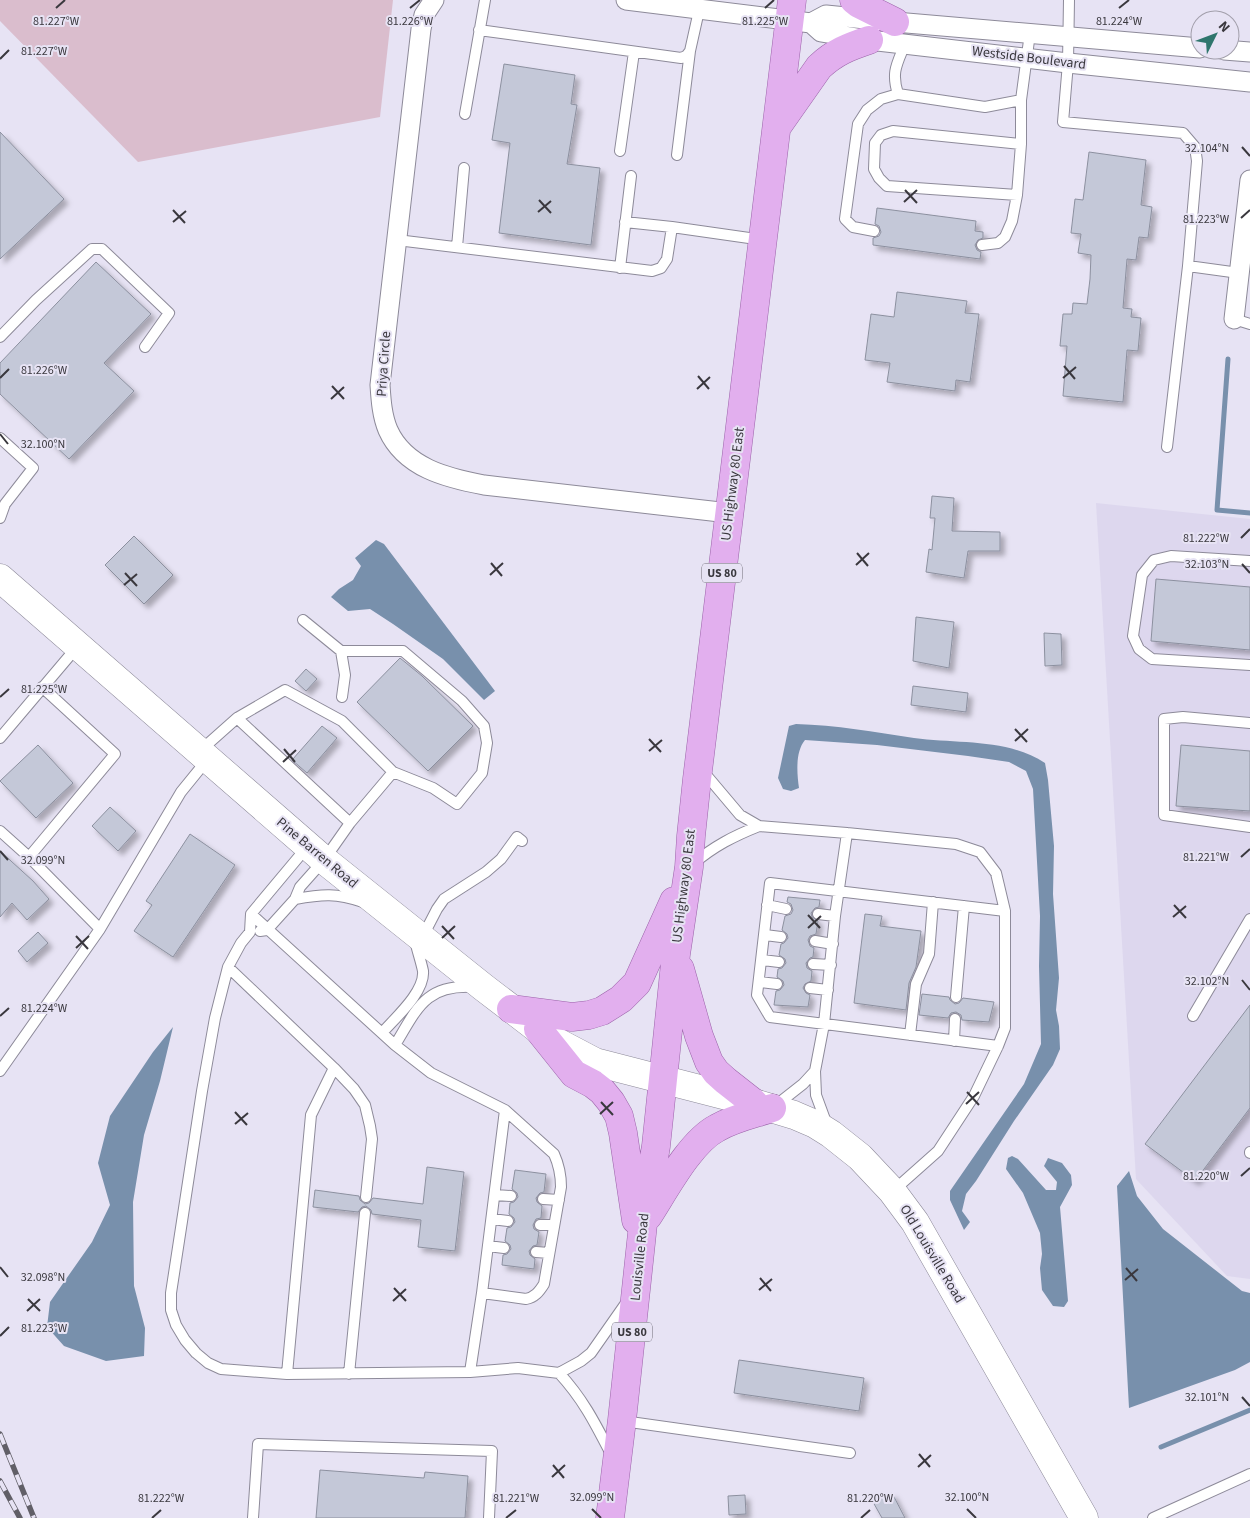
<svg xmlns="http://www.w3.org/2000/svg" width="1250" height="1518" font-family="'Source Sans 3',sans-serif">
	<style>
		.built { fill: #ddd7ee }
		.green { fill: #dabdcd }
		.water { fill: #7890ac }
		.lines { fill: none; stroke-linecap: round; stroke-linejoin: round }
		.stream { stroke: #7890ac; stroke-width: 5 }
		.building { fill: #c4c8d8; stroke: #8c909f; filter: url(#shadow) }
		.lane-casing { stroke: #8d8a99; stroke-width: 12 }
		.street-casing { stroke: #8d8a99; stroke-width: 21 }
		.secondary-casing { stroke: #8d8a99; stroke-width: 29 }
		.primary-casing { stroke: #9b63a9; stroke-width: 29 }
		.lane { stroke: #fff; stroke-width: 10 }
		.street { stroke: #fff; stroke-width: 19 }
		.secondary { stroke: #fff; stroke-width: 28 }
		.primary { stroke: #e2afee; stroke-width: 28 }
		.rail-casing { stroke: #615f67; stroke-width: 5.5 }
		.rail { stroke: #e7e3f4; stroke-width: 4; stroke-dasharray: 11; stroke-linecap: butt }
		.ticks { fill: none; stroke: #3a383e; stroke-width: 2 }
		.labels { text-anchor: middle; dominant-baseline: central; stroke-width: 4; stroke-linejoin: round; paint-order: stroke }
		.shield { fill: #e7e3f4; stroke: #6e6b75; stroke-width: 1 }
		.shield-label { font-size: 12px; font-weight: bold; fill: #3a383e }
		.street-label { font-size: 14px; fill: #3a383e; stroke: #e7e3f4 }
		.ticks-label { font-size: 12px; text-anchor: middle; fill: #3a383e; stroke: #e7e3f4; stroke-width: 4; stroke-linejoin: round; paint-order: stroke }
	</style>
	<defs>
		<filter id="shadow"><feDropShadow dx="4.5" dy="4.5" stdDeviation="2.5" flood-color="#0004"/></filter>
	</defs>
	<rect width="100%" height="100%" fill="#e7e3f4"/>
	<path class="built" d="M1096,503L1250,519V1279L1227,1276L1136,1179Z"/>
	<path class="green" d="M0,0H393L380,117L138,162L0,21Z"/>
	<path class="water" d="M376,540L384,544L495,691L484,700L443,659L393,624L370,609L348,611L331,597L339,589L353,580L361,566L355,558Z
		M796,724C836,725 875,732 914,738C958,744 1007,738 1045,763L1048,780L1054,846L1053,894L1059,978L1056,1010L1059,1026L1060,1049L1053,1065L1014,1121L976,1181L966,1194L962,1211L970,1222L964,1230L950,1200V1191L1024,1084L1041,1044L1039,966L1040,916L1033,789L1026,771L1009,762L968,756L877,745L805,740C795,752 797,774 799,788L791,791L783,789L778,778L789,726Z
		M173,1027L160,1081L144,1135L133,1202L134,1286L145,1328L144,1356L106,1361L64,1346L47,1327L50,1302L92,1242L110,1205L98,1163L110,1116L153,1052Z
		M1012,1156L1018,1159L1046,1190H1056L1057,1182L1044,1166L1048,1158L1062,1163L1071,1175L1072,1185L1060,1207L1068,1301L1064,1307L1053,1306L1042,1290L1040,1268L1042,1254L1040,1233L1023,1193L1006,1169L1008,1158Z
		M1129,1171L1137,1196L1163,1229L1242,1291L1250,1293V1362L1235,1370L1129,1408L1117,1186Z"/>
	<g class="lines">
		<path class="stream" d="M1228,359L1217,510L1250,513
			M1161,1447L1250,1410"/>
	</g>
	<path class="building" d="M504,64L575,75L571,104L577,105L567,164L600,168L591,245L499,233L510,143L492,140Z
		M0,132L64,199L0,259Z
		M1089,152L1146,160L1141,205L1152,207L1148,238L1139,237L1136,260L1127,259L1123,308L1132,309L1131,317L1141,318L1138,351L1127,350L1123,402L1063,396L1067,346H1060L1063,314H1072L1073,303L1087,304L1090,279L1091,255L1078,253L1081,234L1071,233L1075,199L1083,200Z
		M877,208L976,221L975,231L983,232V238L978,240L975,245L977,250L981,252L980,259L873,245V238L879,236L881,232L879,226L875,224Z
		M96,262L151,314L104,363L134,391L69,459L0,394V363Z
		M897,292L967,301L965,313L979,314L970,382L956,380L955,391L887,382L890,363L865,360L871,314L894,317Z
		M932,496L954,498L952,531L1000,532V551H968L964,578L926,572L929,549L932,550L935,518H930Z
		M134,536L173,575L144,604L105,565Z
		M1156,579L1250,587V650L1151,641Z
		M916,617L954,622L949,668L913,661Z
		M1044,633L1061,634L1062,665L1045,666Z
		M400,658L422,676L473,726L428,771L357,702Z
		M306,669L317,679L306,691L295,681Z
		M913,686L968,693L966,712L911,705Z
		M322,726L337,738L307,773L292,760Z
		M38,745L73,783L36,818L0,781Z
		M1181,745L1250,751V811L1176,806Z
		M110,807L136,831L118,851L92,826Z
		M190,834L235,865L173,957L134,931L152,905L146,901Z
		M0,851L33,881L49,899L27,920L12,903L0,917Z
		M788,897L820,900L819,907L815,908L811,913L812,917L818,921L816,934L810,936L808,940L810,946L814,948L813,957L810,958L806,963L807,968L812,971L811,981L805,984L803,988L806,993L810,995L808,1007L774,1005L776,991L780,990L784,985L783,981L777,977L778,969L782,968L786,963L785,959L779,955L781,944L784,943L788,938L787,934L782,930L785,916L791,914L793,910L791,904L787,902Z
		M865,914L882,916L880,926L921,931L916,967L909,983L906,1010L854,1003Z
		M38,932L48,943L27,962L18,951Z
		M922,994L949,997L950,1000L955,1004L959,1003L963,998L994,1002L989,1022L962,1020L961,1015L956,1012L951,1013L948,1018L919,1015Z
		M1250,1005V1108L1195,1181L1145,1144Z
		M427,1167L464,1172L455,1251L418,1247L421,1220L372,1214L371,1210L366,1206L362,1207L358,1212L313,1207L315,1190L359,1196L360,1200L365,1204L369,1203L373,1198L423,1204Z
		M515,1170L546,1174L544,1192L540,1193L536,1198L537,1202L542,1206L541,1218L536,1219L533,1225L534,1229L539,1232L537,1245L533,1246L529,1251L530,1255L535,1259L534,1269L502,1265L503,1255L507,1254L511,1249L510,1245L505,1241L507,1228L511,1227L515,1222L514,1218L509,1214L510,1203L514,1202L518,1197L517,1193L512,1189Z
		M739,1360L864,1378L859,1411L734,1393Z
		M320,1470L424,1478L425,1472L468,1476L465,1518H316Z
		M892,1493L905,1518H882L873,1502Z
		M745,1495L746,1514L729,1515L728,1496Z"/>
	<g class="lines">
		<g class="lane-casing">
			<path id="lane" d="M1069,0L1068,63L1063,122L1183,133L1195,147L1197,161L1188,266L1239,273
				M479,30L681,58L686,56L690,51L700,6
				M905,44C897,64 891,72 898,94L985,107L1021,100
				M465,114L485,0
				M620,151L634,52
				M677,155L690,51
				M1017,195L887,186L879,178L874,169L875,143L881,135L893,131L1021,144
				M625,222L672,227
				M874,231L853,227L845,219L858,124L867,110L881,99L898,94
				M397,240L652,271L661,268L667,259L672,227L763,240
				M982,245L998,243L1005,237L1012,221L1017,195L1021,144V100L1030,33
				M457,247L464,168
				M620,268L631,176
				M1234,319L1250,324
				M0,337L36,300L92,249H102L169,313L145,347
				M0,438L33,468L5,504L0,518
				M1167,447L1188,266
				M1250,561L1171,556L1154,560L1142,575L1133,636L1139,649L1152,659L1250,665
				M303,620L341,651H403L462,701L484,726L487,743L482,773L457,804L433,788L393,772
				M341,651L345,675L342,697
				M237,718L285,690L342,721L393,772L350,823
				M1250,723L1183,717L1164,719V815L1250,827
				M0,738L77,647
				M201,750L237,718L350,823L324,860L300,887L295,899L267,930L260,931
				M702,770L740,815L759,826L847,833L956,844L980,852L996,873L1005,911
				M0,831L29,857L115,754L42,687
				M307,847L251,914L250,932L241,943L228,967L215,1018L202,1091L171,1293V1310L176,1325L185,1340L196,1353L208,1363L221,1369L287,1374L470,1372L518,1368L559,1373L581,1361L591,1353L626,1303
				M29,857L100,929
				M693,864C714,846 734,836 759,826
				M295,899C323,894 336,893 363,902
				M767,905L786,909
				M251,914L395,1045L431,1073L505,1110L554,1154C559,1165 561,1175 561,1187L544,1284C539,1292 535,1297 526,1299L482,1293
				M818,914L835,916
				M765,935L781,937
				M423,936L437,909L444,899L486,872L501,859L517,837L522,841
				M815,941L833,944
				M762,960L779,962
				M813,964L831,965
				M228,967L334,1068L354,1089L365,1105L370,1126L372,1139L366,1197
				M759,982L777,984
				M810,988L828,990
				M956,997L964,906
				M1193,1016L1250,919
				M382,1033C395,1018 425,992 423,971C421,961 417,950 415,940
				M910,1035L916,984L929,954L933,902
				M954,1041L955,1019
				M395,1045C417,1009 425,984 474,987
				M0,1071L100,929L181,792L207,760
				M775,1106L803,1084L815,1071
				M827,1125L816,1095L815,1071L824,1024L835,916L847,833
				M1250,1152V1153
				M893,1191L938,1151L974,1096L998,1046L1005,1028V911L770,883L757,995L770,1017L998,1046
				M495,1195L511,1196
				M543,1199L559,1200
				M492,1219L508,1221
				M540,1225H554
				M488,1246L504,1248
				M536,1252L549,1253
				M470,1372L482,1293L505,1110
				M559,1373C583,1399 595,1423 611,1454
				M287,1374L311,1115L334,1068
				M349,1374L365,1213
				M623,1421L850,1453
				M253,1518L258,1444L492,1451L489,1518
				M1153,1518L1250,1474"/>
		</g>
		<g class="street-casing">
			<path id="street" d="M434,0L424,15L421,29L380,385C381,400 382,416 388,430C405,468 447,478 484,485L729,513
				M626,0L811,23L826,15L895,22L1200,48
				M811,23L821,32L869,40L1068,63L1250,82
				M1224,50L1250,52
				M1234,319L1250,180"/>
		</g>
		<g class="secondary-casing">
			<path id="secondary" d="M0,578L324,860L483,987L538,1029L557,1042L595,1062L754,1103L794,1115L815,1124L831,1134L860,1157L892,1191L915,1222L1084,1518"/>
		</g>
		<g class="primary-casing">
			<path id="primary" d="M854,0L859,4L895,22
				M779,124L819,67C835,52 848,47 869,40
				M680,969L699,1036L709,1062L716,1072L726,1081L754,1103
				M511,1009L572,1017L589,1015L602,1011L621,999L637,983L674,901
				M538,1029L574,1074L593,1084L602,1091L611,1102L619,1116L623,1133L636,1220
				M648,1216C665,1190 690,1142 717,1128C734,1118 754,1114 772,1108
				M610,1518L622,1420L643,1224L656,1146L660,1108L676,954L689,867L691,836L697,779L792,0"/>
		</g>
		<use href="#lane" class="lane"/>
		<use href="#street" class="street"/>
		<use href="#secondary" class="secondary"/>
		<use href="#primary" class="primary"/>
		<g class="rail-casing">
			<path id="rail" d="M0,1434L34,1518
				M0,1481L20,1518"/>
		</g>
		<use href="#rail" class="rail"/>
	</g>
	<path class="ticks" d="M56,8L65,0M410,8L420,0M765,8L774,0M1119,8L1129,0M0,59L9,50M1242,147L1250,156M905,190L917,203M539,200L551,213M904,202L917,190M173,210L185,223M538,212L551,201M1241,218L1250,210M173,222L186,211M1064,366L1075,379M698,376L709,389M0,378L9,369M1063,378L1076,367M332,386L344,399M697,389L710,377M331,399L344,387M0,434L8,444M1241,538L1250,529M857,553L868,566M491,563L502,576M1242,564L1250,573M856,565L869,553M125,573L137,586M490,575L503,563M124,585L137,574M0,697L9,689M1015,729L1027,742M649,739L661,752M1015,741L1028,729M284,749L295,762M649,751L662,740M283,762L296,750M0,851L8,860M1241,857L1250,849M1174,905L1186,918M808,915L820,928M1173,917L1186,906M442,926L454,939M808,928L821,916M76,936L88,949M442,938L455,926M76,948L89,936M1242,980L1250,990M0,1016L9,1008M967,1092L979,1105M601,1102L613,1115M966,1104L979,1092M235,1112L247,1125M600,1114L613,1102M235,1124L248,1113M1241,1176L1250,1168M0,1267L8,1277M1126,1268L1137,1281M760,1278L771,1291M1125,1280L1138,1269M394,1288L406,1301M759,1290L772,1279M28,1299L40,1311M393,1301L406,1289M27,1311L40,1299M0,1336L9,1327M1242,1397L1250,1406M919,1454L930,1467M553,1465L564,1478M918,1467L931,1455M552,1477L565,1465M592,1509L601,1518M967,1509L976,1518M152,1518L161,1510M506,1518L516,1510M861,1518L870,1510"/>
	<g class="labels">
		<g class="shield">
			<rect x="702" y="563.5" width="40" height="19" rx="4"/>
			<rect x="612" y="1322.5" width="40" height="19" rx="4"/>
		</g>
		<g class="shield-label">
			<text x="722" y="573">US 80</text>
			<text x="632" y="1332">US 80</text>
		</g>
		<g class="street-label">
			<text transform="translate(1029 58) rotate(7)">Westside Boulevard</text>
			<text transform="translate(384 364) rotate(-86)">Priya Circle</text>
			<text transform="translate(733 484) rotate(-83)">US Highway 80 East</text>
			<text transform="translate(317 853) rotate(40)">Pine Barren Road</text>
			<text transform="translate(684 886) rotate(-83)">US Highway 80 East</text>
			<text transform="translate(932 1254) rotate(59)">Old Louisville Road</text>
			<text transform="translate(640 1257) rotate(-84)">Louisville Road</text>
		</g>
	</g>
	<g class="ticks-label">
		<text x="56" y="25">81.227°W</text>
		<text x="410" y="25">81.226°W</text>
		<text x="765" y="25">81.225°W</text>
		<text x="1119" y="25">81.224°W</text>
		<text x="44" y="55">81.227°W</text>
		<text x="1207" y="152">32.104°N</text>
		<text x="1206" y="223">81.223°W</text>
		<text x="44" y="374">81.226°W</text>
		<text x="43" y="448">32.100°N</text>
		<text x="1206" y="542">81.222°W</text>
		<text x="1207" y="568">32.103°N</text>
		<text x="44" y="693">81.225°W</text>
		<text x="1206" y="861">81.221°W</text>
		<text x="43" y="864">32.099°N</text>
		<text x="1207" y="985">32.102°N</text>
		<text x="44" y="1012">81.224°W</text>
		<text x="1206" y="1180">81.220°W</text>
		<text x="43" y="1281">32.098°N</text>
		<text x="44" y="1332">81.223°W</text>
		<text x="1207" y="1401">32.101°N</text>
		<text x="592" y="1501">32.099°N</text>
		<text x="967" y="1501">32.100°N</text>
		<text x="161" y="1502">81.222°W</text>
		<text x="516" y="1502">81.221°W</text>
		<text x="870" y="1502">81.220°W</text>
	</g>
	<g transform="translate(1215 35) rotate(48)"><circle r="24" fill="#e7e3f4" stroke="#a29fab"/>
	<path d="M0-4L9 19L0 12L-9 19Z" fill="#2f766d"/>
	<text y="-8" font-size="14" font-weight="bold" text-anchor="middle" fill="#3a383e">N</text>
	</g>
</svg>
